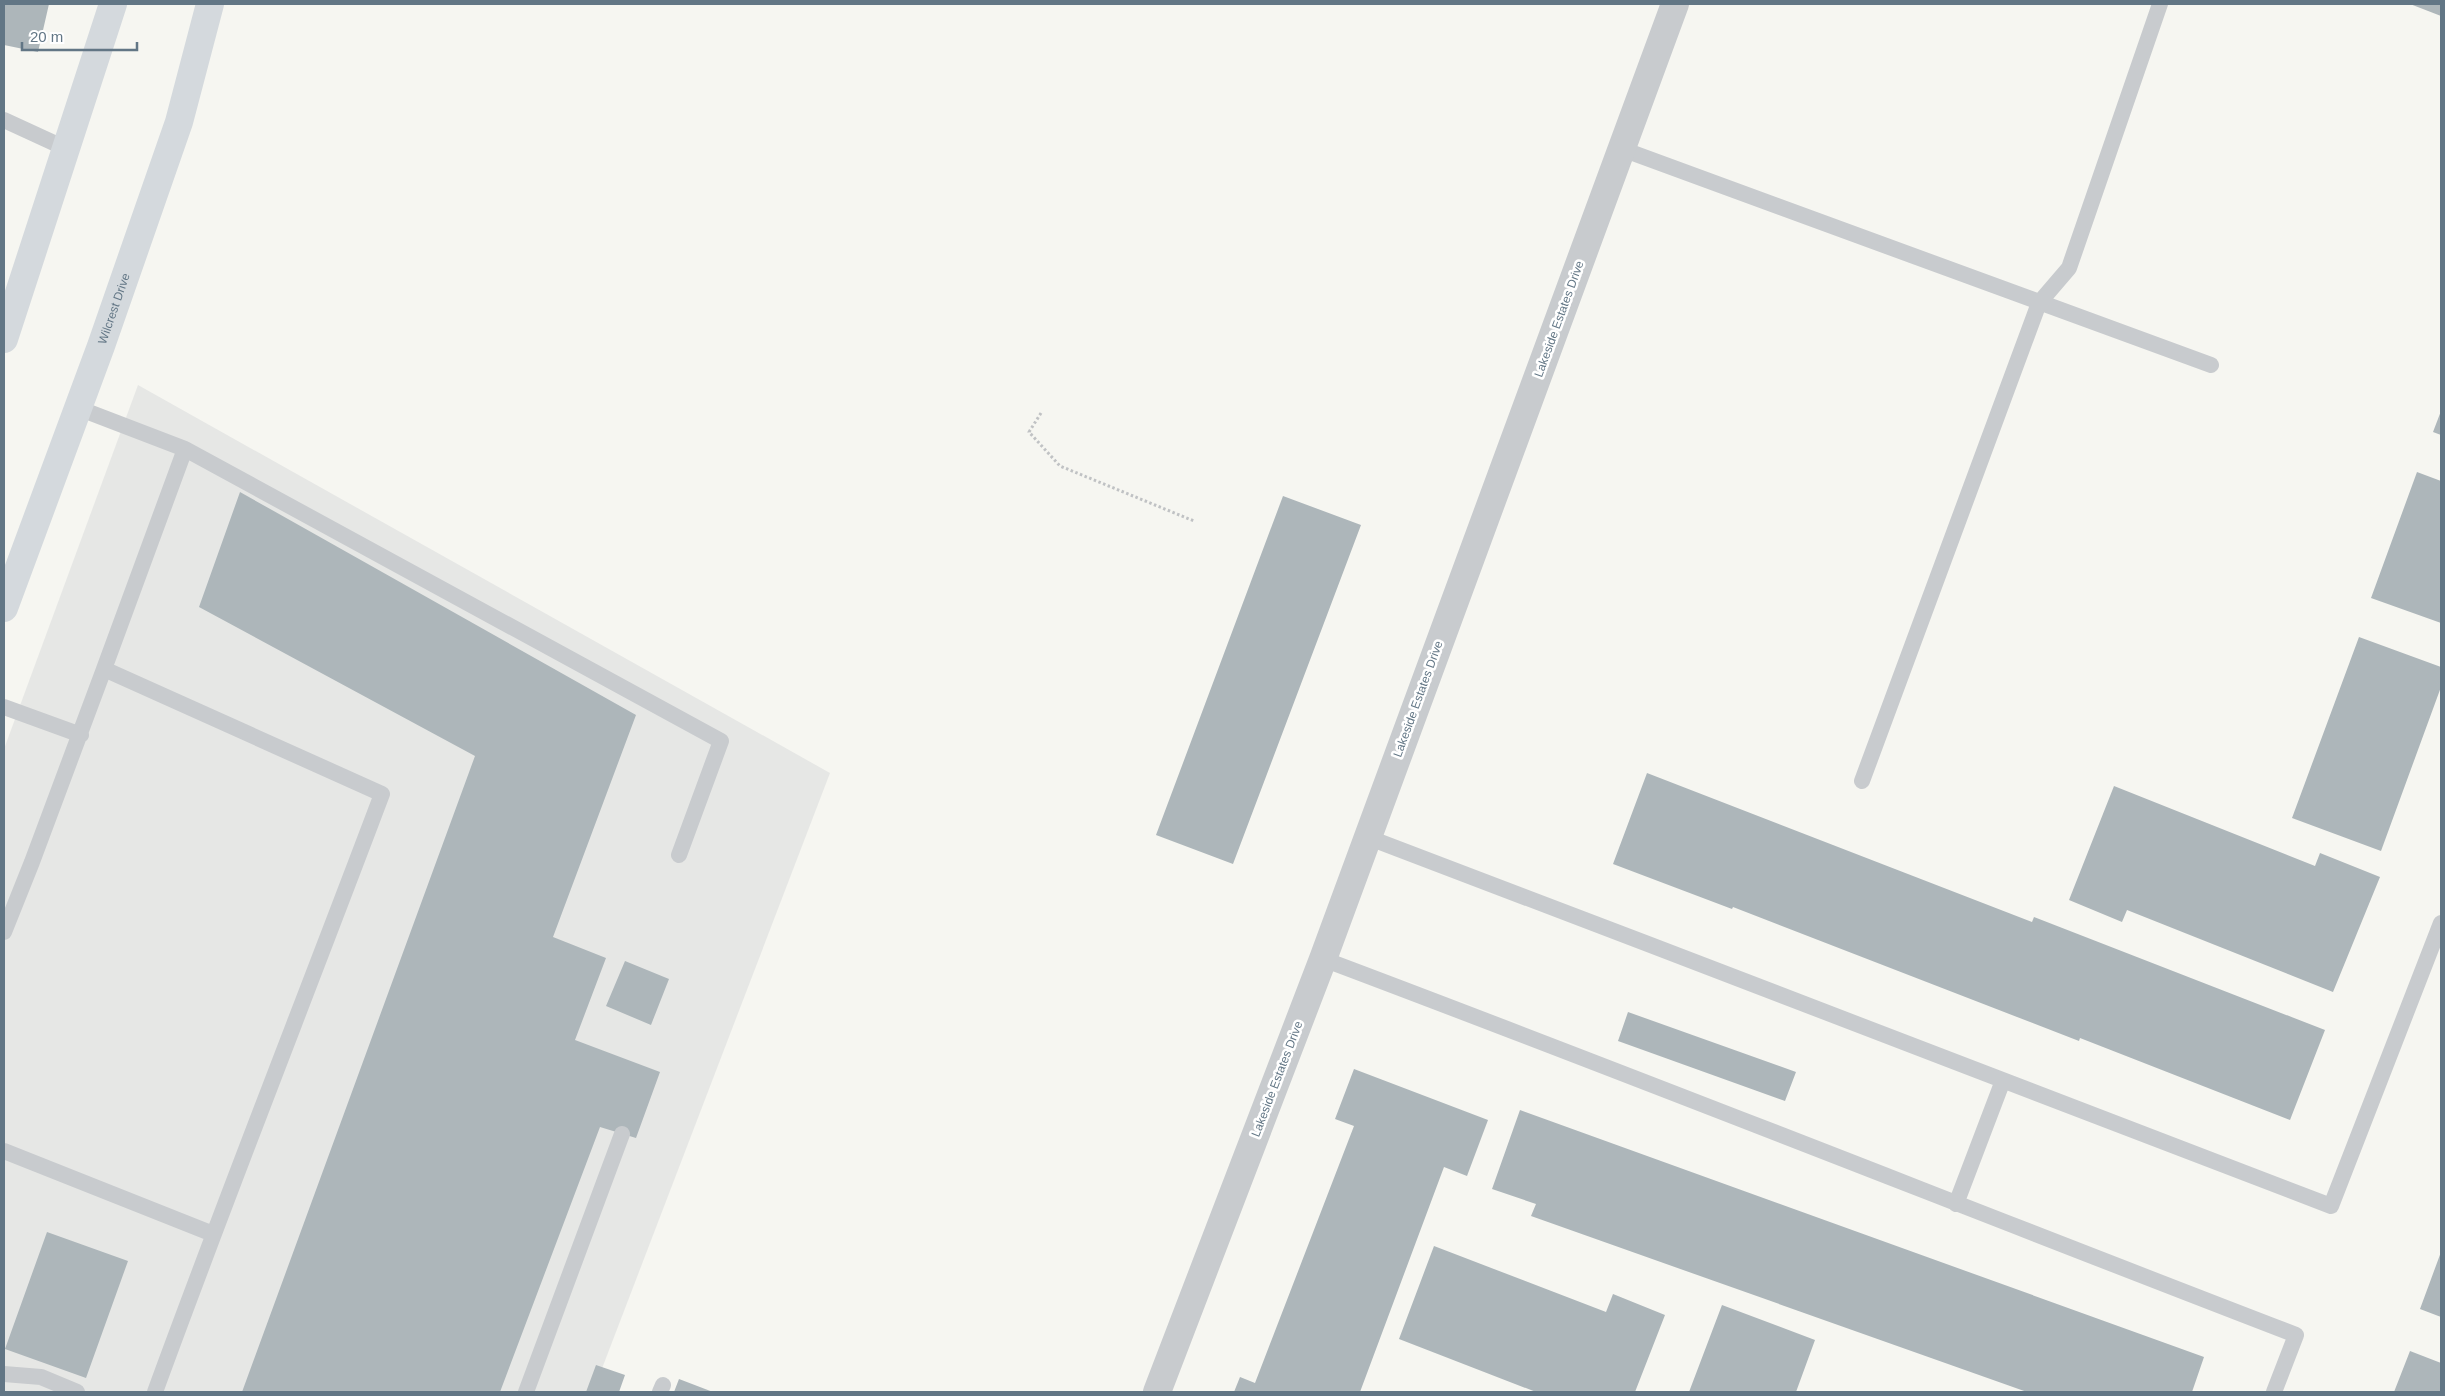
<svg xmlns="http://www.w3.org/2000/svg" width="2445" height="1396" font-family="Helvetica,sans-serif">
	<style>
		.built { fill: #e6e7e5 }
		.building { fill: #adb6ba }
		.lines { fill: none; stroke-linecap: round; stroke-linejoin: round }
		.path { stroke: #c0c2c4; stroke-width: 3; stroke-dasharray: 2.5 2.5; stroke-linecap: butt }
		.lane { stroke: #c8cbce; stroke-width: 16 }
		.street { stroke: #c8cbce; stroke-width: 28 }
		.secondary { stroke: #d4d9dd; stroke-width: 28 }
		.labels { text-anchor: middle; dominant-baseline: central; stroke-width: 5; stroke-linejoin: round; paint-order: stroke }
		.street-label { font-size: 12px; fill: #627685; stroke: #fff }
	</style>
	<rect width="100%" height="100%" fill="#f6f6f1"/>
	<path class="built" d="M138,385L830,773L593,1392H4V749Z"/>
	<path class="building" d="M4,4H49L38,52L4,45Z
		M2410,4H2441V16Z
		M2441,411V435L2433,432Z
		M2417,472L2441,481V623L2371,598Z
		M240,492L636,715L553,937L606,958L575,1040L660,1072L636,1138L600,1127L500,1392H242L475,756L199,607Z
		M1283,496L1361,525L1233,864L1156,835Z
		M2359,637L2441,667V687L2381,851L2292,818Z
		M1647,773L2032,922L2034,917L2325,1030L2290,1120L2080,1038L2079,1041L1733,907L1732,909L1613,864Z
		M2114,786L2315,866L2320,853L2380,877L2333,992L2127,910L2122,922L2069,900Z
		M625,961L669,979L651,1025L606,1006Z
		M1628,1012L1796,1072L1785,1101L1618,1041Z
		M1354,1069L1488,1120L1467,1176L1444,1167L1360,1392H1234L1240,1377L1255,1383L1354,1126L1335,1119Z
		M1520,1110L2204,1357L2192,1392H2027L1531,1216L1536,1204L1492,1189Z
		M47,1232L128,1261L86,1378L5,1349Z
		M1434,1246L1606,1312L1613,1294L1665,1315L1635,1392H1536L1399,1339Z
		M2441,1252V1317L2420,1309Z
		M1722,1305L1815,1340L1796,1392H1689Z
		M2410,1351L2441,1363V1392H2394Z
		M596,1365L625,1375L619,1392H586Z
		M679,1379L713,1392H674Z"/>
	<g class="lines">
		<path class="path" d="M1041,413L1029,432L1060,466L1194,521"/>
		<path class="lane" d="M4,120L67,149
			M1622,149L2211,365
			M78,408L185,449L104,669L382,794C307,993 228,1192 155,1392
			M185,449L721,741L679,855
			M4,707L81,735
			M1862,781L2039,303L2069,268L2160,4
			M1367,837C1689,958 2008,1085 2331,1206L2441,923
			M4,932L32,862L104,669
			M1323,959C1648,1081 1971,1210 2296,1335L2274,1392
			M4,1151L213,1234
			M1956,1204L2002,1083
			M4,1374L41,1377L77,1392
			M526,1392L622,1134
			M660,1392L663,1385"/>
		<path class="street" d="M1157,1392L1323,959L1675,4"/>
		<g class="secondary">
			<path d="M4,339L113,4"/>
			<path id="s1" d="M4,608L101,346L179,122L210,4"/>
		</g>
	</g>
	<g class="labels">
		<g class="street-label">
			<text stroke="none"><textPath href="#s1" startOffset="319">Wilcrest Drive</textPath></text>
			<text transform="translate(1559 319) rotate(-70)">Lakeside Estates Drive</text>
			<text transform="translate(1418 699) rotate(-70)">Lakeside Estates Drive</text>
			<text transform="translate(1277 1079) rotate(-69)">Lakeside Estates Drive</text>
		</g>
	</g>
	<rect width="2445" height="1396" fill="none" stroke="#627685" stroke-width="10"/>
	<path d="M22 42v8h115v-8" fill="none" stroke="#627685" stroke-width="2.5"/>
	<text x="30" y="42" font-size="15" fill="#627685" stroke="#ffffff" stroke-width="4" paint-order="stroke">20 m</text>
</svg>
